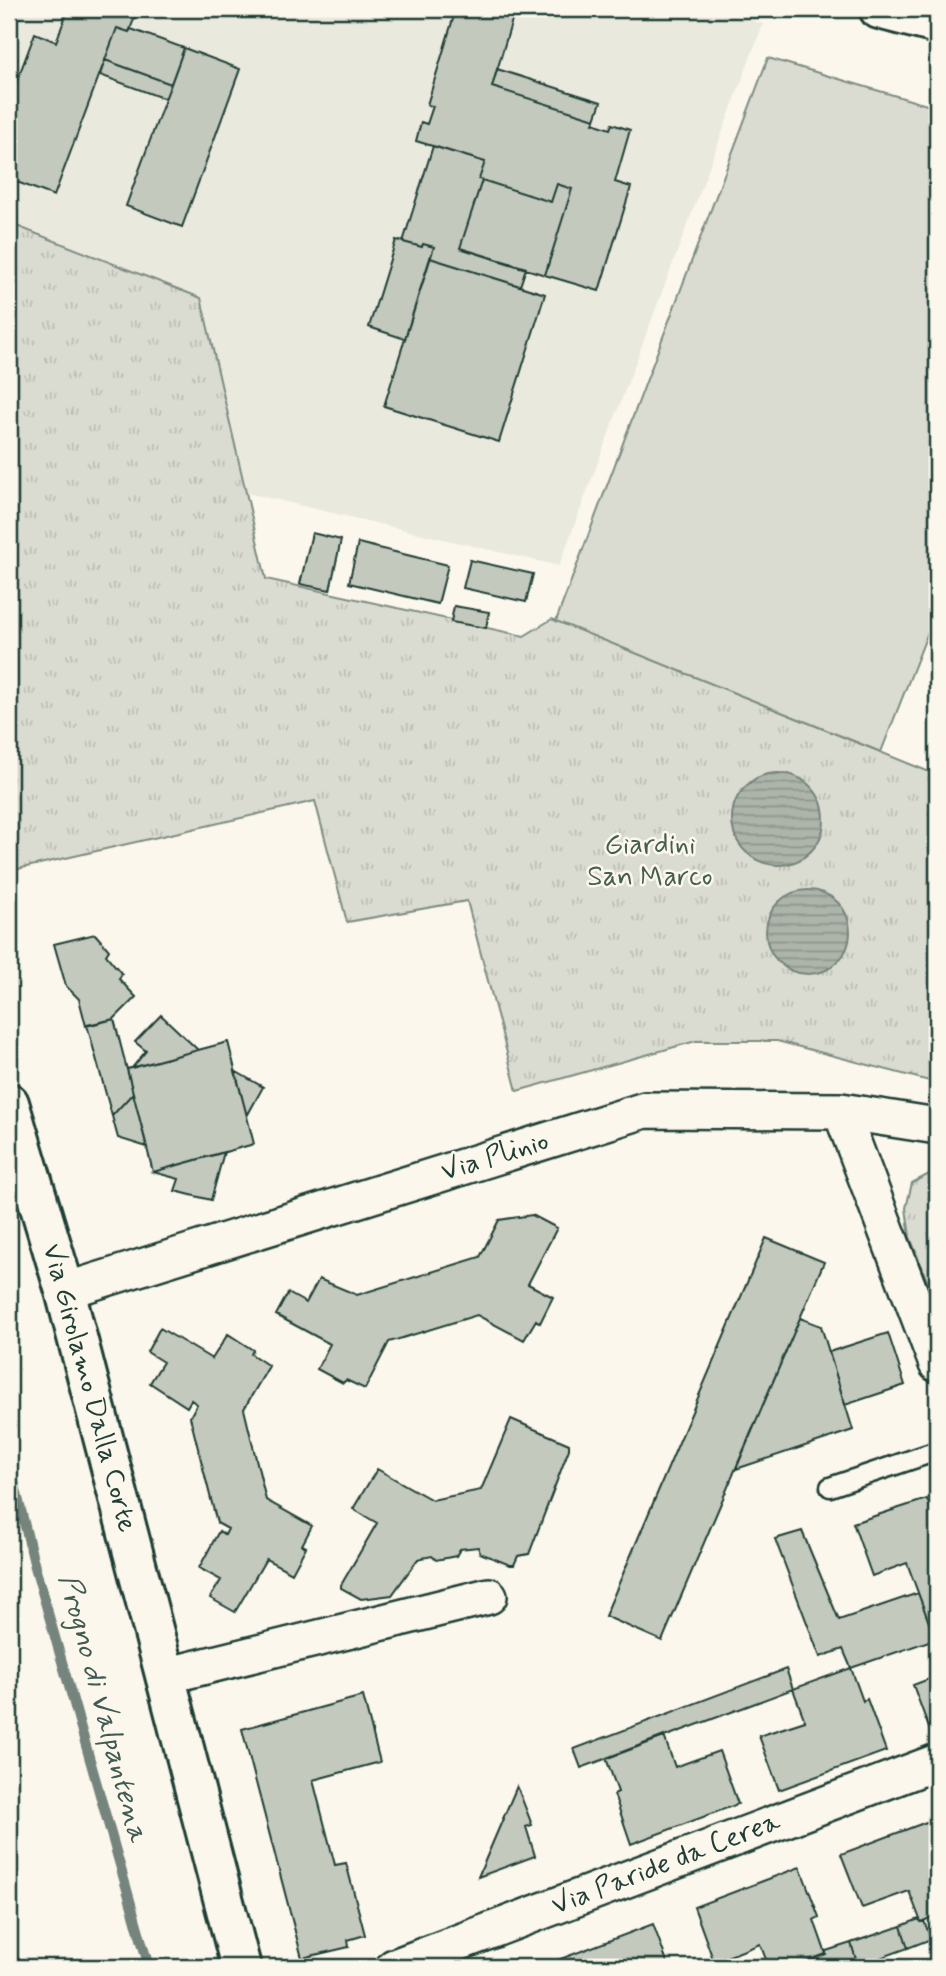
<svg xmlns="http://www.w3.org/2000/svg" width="946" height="1976" font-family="Mynerve,sans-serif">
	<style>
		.built { fill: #eae9de }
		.grass { fill: url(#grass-tufts); stroke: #7d8c82; stroke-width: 2 }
		.pitch { fill: #dbdcd1; stroke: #7d8c82; stroke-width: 2 }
		.water { fill: url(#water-rules); stroke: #74847b; stroke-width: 2 }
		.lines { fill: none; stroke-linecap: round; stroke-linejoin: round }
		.stream { stroke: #74847b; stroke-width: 10 }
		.building { fill: #c4c9be; stroke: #1f3d34; stroke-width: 2 }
		.lane-casing { stroke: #1f3d34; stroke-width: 23 }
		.street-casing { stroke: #1f3d34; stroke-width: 40 }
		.secondary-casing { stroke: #1f3d34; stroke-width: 44 }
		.lane { stroke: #fbf7ec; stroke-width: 18 }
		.street { stroke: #fbf7ec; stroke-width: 35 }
		.secondary { stroke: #fbf7ec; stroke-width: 38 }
		.labels { text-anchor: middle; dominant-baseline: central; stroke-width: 5; stroke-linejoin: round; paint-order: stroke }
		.park-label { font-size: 28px; fill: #455d53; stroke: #fbf7ec }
		.street-label { font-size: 28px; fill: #1f3d34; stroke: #fbf7ec }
		.water-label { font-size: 30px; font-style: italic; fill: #425b52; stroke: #fbf7ec }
	</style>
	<defs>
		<pattern id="grass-tufts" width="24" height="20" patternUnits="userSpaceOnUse" patternTransform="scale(1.75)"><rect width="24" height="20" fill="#dbdcd1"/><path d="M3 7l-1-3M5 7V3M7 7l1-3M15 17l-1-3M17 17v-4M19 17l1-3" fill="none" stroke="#bcbeb4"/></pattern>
		<pattern id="water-rules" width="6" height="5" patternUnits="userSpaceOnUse" patternTransform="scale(1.75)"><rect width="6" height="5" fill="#adb4aa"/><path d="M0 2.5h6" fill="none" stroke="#8c948b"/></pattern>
	</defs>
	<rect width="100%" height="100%" fill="#fbf7ec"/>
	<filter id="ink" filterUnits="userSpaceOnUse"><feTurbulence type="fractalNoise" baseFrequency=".0143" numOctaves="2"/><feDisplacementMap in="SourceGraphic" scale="14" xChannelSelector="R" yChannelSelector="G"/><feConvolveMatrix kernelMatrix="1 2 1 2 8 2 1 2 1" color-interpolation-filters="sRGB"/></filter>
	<g filter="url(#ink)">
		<path class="built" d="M9,9H712L763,24L559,566L247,493L201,298L9,221Z"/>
		<path class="grass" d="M9,223L201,298L266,579L524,636L552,619L937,775V1083L777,1041H696L517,1091L467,901L347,922L315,801L9,871Z
			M937,1170V1306L910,1237L906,1208L912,1183Z"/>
		<path class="pitch" d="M768,58L937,108V609L881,752L556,621Z"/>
		<path class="water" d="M732 819a46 46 0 1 1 92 0a46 46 0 1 1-92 0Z
			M766 932a42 42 0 1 1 84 0a42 42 0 1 1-84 0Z"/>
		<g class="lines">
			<path class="stream" d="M9,1461L35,1567L149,1967"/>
		</g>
		<path class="building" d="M66,9H138L129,32L117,28L54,196L9,179V102L35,33L56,42L68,10Z
			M456,9H487L513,17L492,87L595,119L593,123L610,129L612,124L630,130L615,182L631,187L599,291L545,275L572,189L557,184L551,202L479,179L485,162L416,141L421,122L427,124L433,106L427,105Z
			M117,28L129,32L131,29L184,48L171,84L105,60Z
			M184,48L240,69L182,227L126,206Z
			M105,60L171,84L165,99L100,75Z
			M497,69L601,102L595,119L492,87Z
			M433,146L485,162L479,179L482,180L460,248L526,268L520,286L430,258L434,247L423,244L422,247L403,242Z
			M482,180L551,202L557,184L572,189L545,275L460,248Z
			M396,240L422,247L423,244L434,247L405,339L369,327Z
			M430,258L545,294L499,442L384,406Z
			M312,533L341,540L330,590L300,584Z
			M358,543L448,565L438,604L349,583Z
			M470,560L533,574L526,602L463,588Z
			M454,606L489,612L486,628L451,622Z
			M95,934L109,950L106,955L122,974L119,979L136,997L114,1019L86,1026L79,999L66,986L54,944Z
			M161,1015L198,1050L132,1068L146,1051L135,1042Z
			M114,1019L133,1093L112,1116L87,1025Z
			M228,1042L254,1144L153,1172L127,1069Z
			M235,1071L263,1087L247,1116Z
			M133,1093L147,1147L118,1138L112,1116Z
			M224,1152L211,1200L175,1191L179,1179L153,1172Z
			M532,1215L557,1228L528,1284L553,1297L540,1323L536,1320L524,1340L477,1315L389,1342L365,1389L346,1380L343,1383L317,1369L330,1344L276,1315L288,1293L306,1303L319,1279L357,1295L480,1257L499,1220Z
			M766,1238L824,1262L662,1641L605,1616Z
			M800,1318L821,1326L853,1430L736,1469Z
			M160,1328L212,1359L228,1334L253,1350L251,1354L269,1366L244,1409L266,1500L312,1526L302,1545L306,1547L292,1573L266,1559L235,1612L210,1598L221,1580L199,1568L219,1531L225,1535L228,1529L217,1523L190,1417L197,1404L191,1400L187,1407L150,1383L163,1362L147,1352Z
			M888,1333L905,1385L845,1405L829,1352Z
			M511,1419L569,1444V1449L529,1554L518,1556L514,1565H510L480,1553L478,1547L460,1549L456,1556L436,1560L432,1556L418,1559L392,1595L361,1599L341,1588V1585L377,1523L353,1509L377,1469L432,1500L481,1490Z
			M927,1499L937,1522V1644L907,1563L872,1576L853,1523Z
			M802,1531L839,1620L918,1593L935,1639L851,1668L843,1649L820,1657L775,1539Z
			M851,1668L863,1701L867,1699L886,1751L779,1790L759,1736L805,1721L793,1689Z
			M786,1669L793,1689L581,1768L574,1749Z
			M937,1676V1734L932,1736L913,1685Z
			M363,1696L380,1762L313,1780L335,1865L346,1863L365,1935L348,1940L349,1947L302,1958L242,1729Z
			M664,1736L675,1767L719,1751L738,1804L631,1844L614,1794L618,1792L606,1758Z
			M517,1786L532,1825L526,1827L535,1856L478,1877Z
			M937,1818V1915L921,1922L909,1891L862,1908L841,1854Z
			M800,1867L819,1917L814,1920L826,1954L791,1967H769L760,1944L714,1962L694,1907Z
			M919,1919L921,1922L924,1921L931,1939L908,1948L901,1926Z
			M653,1924L669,1967H548L547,1964Z
			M901,1926L908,1948L858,1966L851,1943Z
			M851,1943L858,1966L791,1967L826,1954V1951Z"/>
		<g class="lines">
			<g class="lane-casing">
				<path id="lane" d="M830,1487L937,1451"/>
			</g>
			<g class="street-casing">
				<path id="street" d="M841,1111L937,1364
					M65,1291L645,1110L841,1111L937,1126
					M165,1676L489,1596
					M394,1967L937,1762"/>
			</g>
			<g class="secondary-casing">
				<path id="secondary" d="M879,9L937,24
					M9,1103L65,1291L241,1967"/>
			</g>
			<use href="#lane" class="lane"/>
			<use href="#street" class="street"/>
			<use href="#secondary" class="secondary"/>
		</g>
	</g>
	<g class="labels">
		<g class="park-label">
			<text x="650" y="845">Giardini<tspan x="650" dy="32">San Marco</tspan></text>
		</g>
		<g class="street-label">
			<text transform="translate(495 1157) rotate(-17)">Via Plinio</text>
			<text transform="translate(89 1388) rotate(75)">Via Girolamo Dalla Corte</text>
			<text transform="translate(666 1864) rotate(-21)">Via Paride da Cerea</text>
		</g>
		<g class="water-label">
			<text transform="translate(103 1708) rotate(75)">Progno di Valpantena</text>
		</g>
	</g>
	<rect width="946" height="1976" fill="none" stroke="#fbf7ec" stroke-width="35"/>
	<rect x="18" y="18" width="911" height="1941" fill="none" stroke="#1f3d34" stroke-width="2.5" filter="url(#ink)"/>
</svg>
